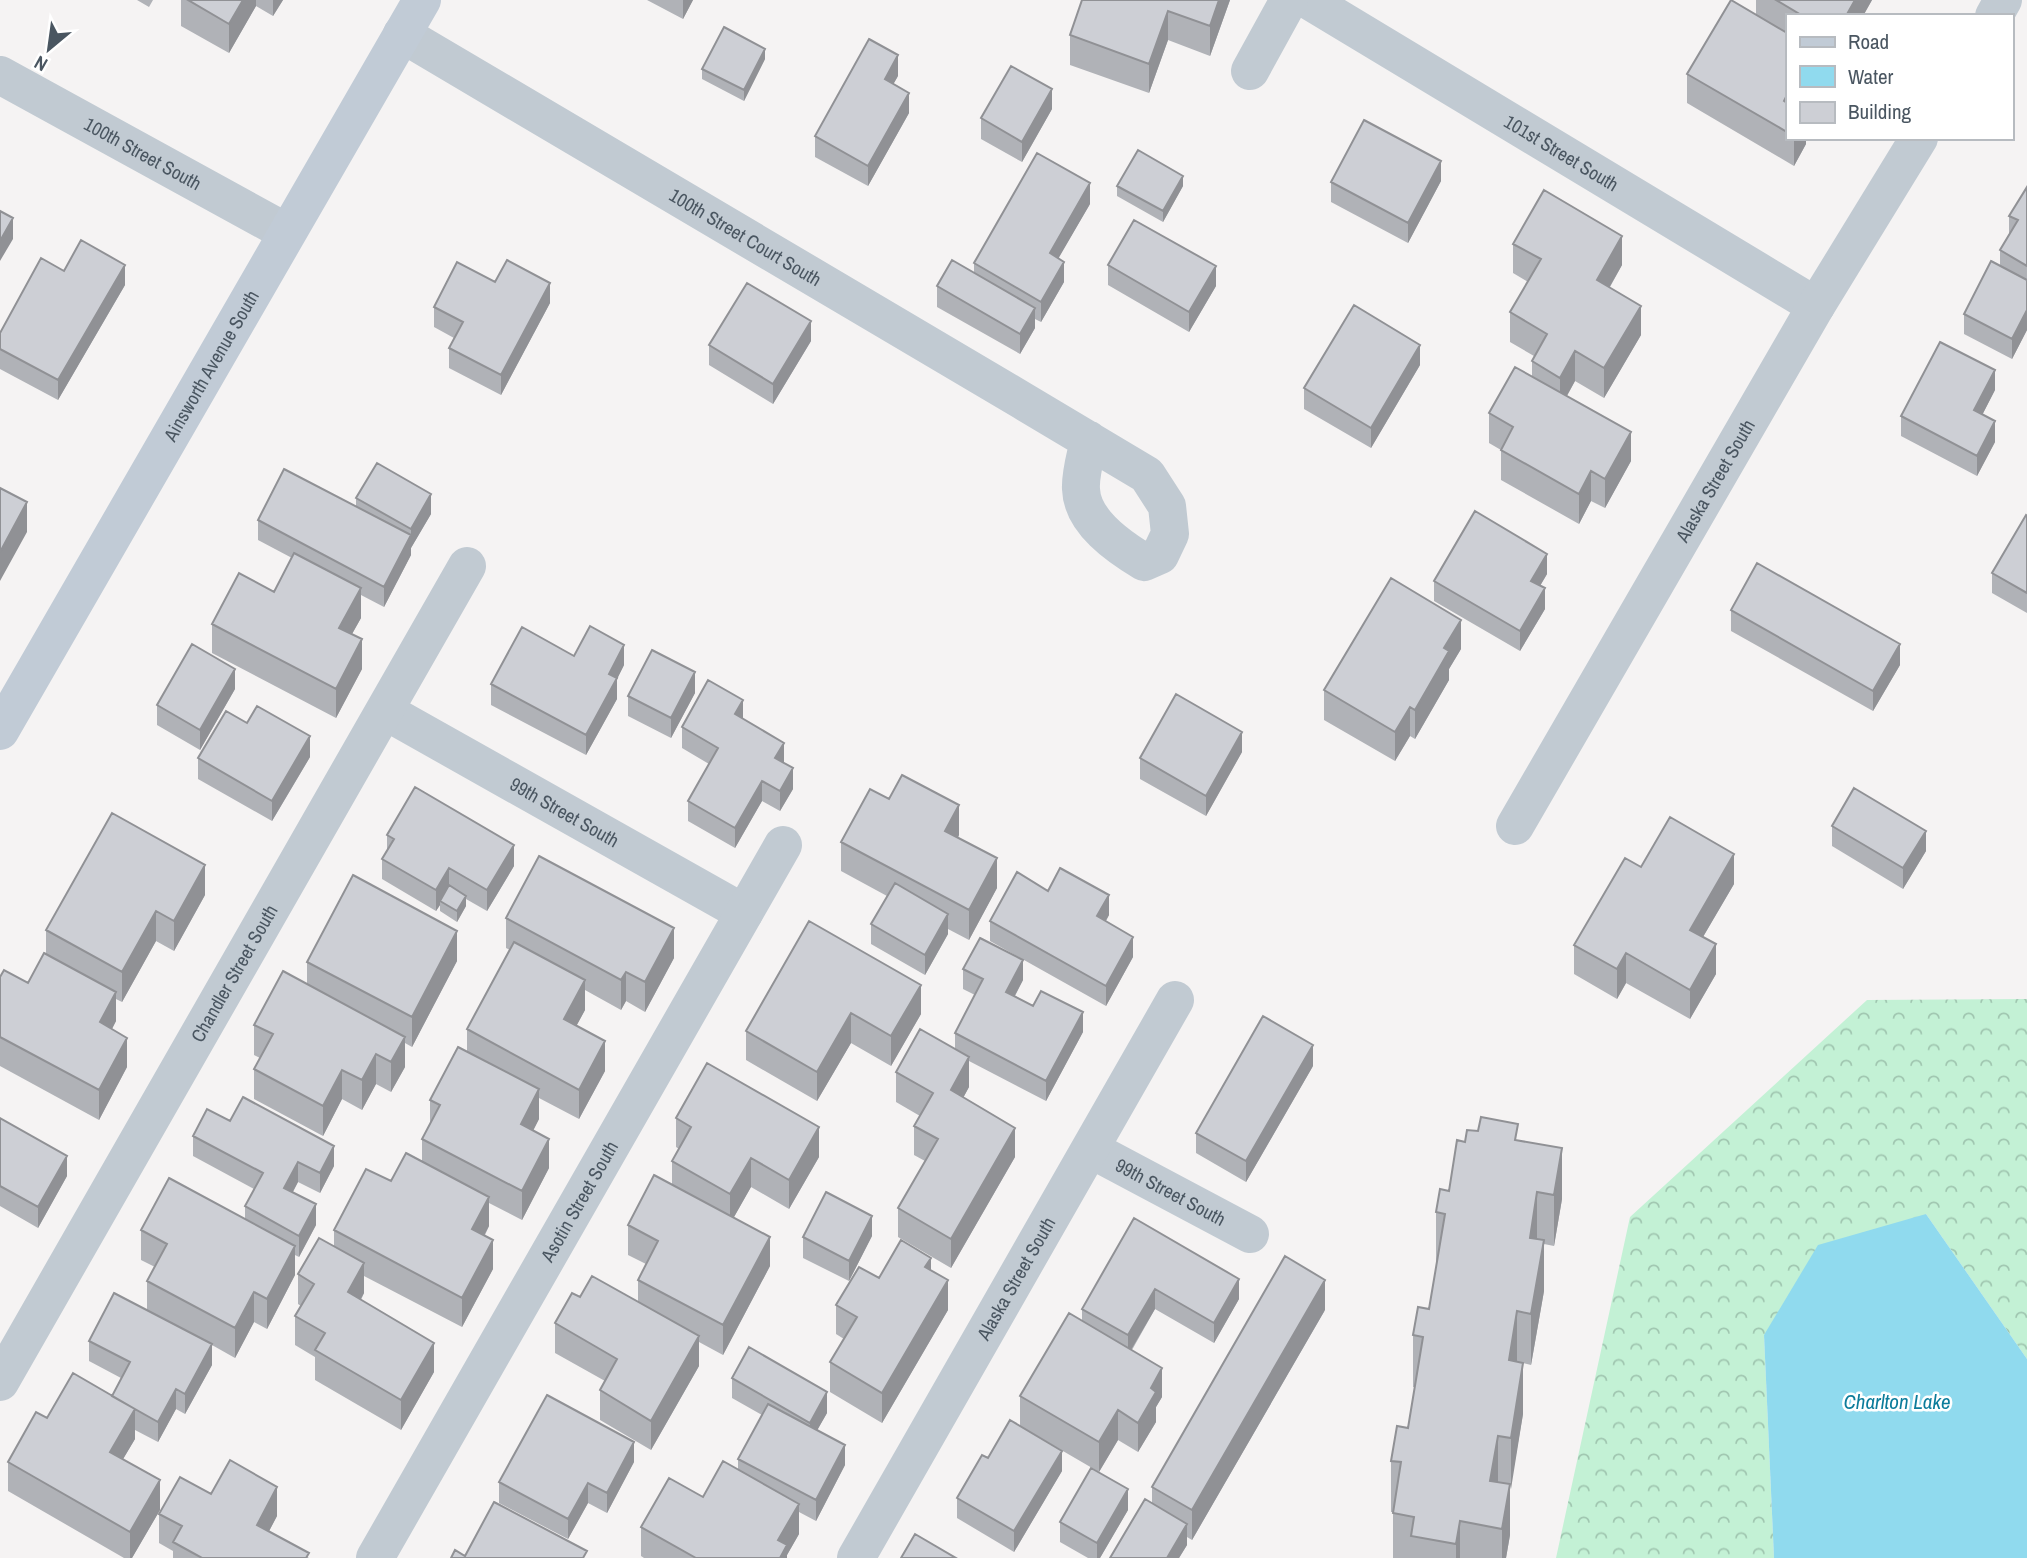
<svg xmlns="http://www.w3.org/2000/svg" width="2027" height="1558" font-family="'Archivo Narrow',sans-serif">
	<style>
		.forest { fill: url(#forest-crowns) }
		.water { fill: #90daee }
		.lines { fill: none; stroke-linecap: round; stroke-linejoin: round }
		.street { stroke: #c1cad2; stroke-width: 38 }
		.secondary { stroke: #c1cbd6; stroke-width: 38 }
		.wall { fill: #b0b2b7 }
		.shaded-wall { fill: #909195 }
		.building { fill: #cdcfd5; stroke: #909195; stroke-width: 2 }
		.labels { text-anchor: middle; dominant-baseline: central; stroke-width: 5; stroke-linejoin: round; paint-order: stroke }
		.street-label { font-size: 19px; fill: #4a5661; stroke: #fff }
		.water-label { font-size: 21px; font-style: italic; fill: #0c7c9b; stroke: #fff }
	</style>
	<defs>
		<pattern id="forest-crowns" width="20" height="18" patternUnits="userSpaceOnUse" patternTransform="scale(1.75)"><rect width="20" height="18" fill="#c3f1d5"/><path d="M2 6a3 3 0 1 1 6 0M12 15a3 3 0 1 1 6 0" fill="none" stroke="#a0c6b0"/></pattern>
	</defs>
	<rect width="100%" height="100%" fill="#f5f3f3"/>
	<path class="forest" d="M2027,999V1359L1926,1214L1764,1335L1774,1558H1556L1630,1217L1867,1000Z"/>
	<path class="water" d="M1926,1214L2027,1359V1558H1774L1764,1335L1818,1245Z"/>
	<g class="lines">
		<g class="street">
			<path id="s1" d="M1308,0L1816,306"/>
			<path d="M1994,16L2003,0"/>
			<path id="s2" d="M402,34L1023,401L1147,475L1167,506L1170,534L1160,555L1144,562C1119,547 1082,522 1081,489C1080,474 1086,455 1089,440"/>
			<path d="M1250,71L1289,0"/>
			<path id="s3" d="M0,75L286,232"/>
			<path id="s4" d="M385,711L744,913"/>
			<path id="s5" d="M1515,826L1816,306L1919,138"/>
			<path id="s6" d="M1092,1150L1250,1234"/>
			<path id="s7" d="M0,1382L467,566"/>
			<path id="s8" d="M375,1558L783,845"/>
			<path id="s9" d="M856,1558L1175,1000"/>
		</g>
		<path class="secondary" id="s10" d="M0,731L422,0"/>
	</g>
	<path class="wall" d="M137,0H153L149,7Z
		M181,0H283L273,16L256,6L229,53L181,26Z
		M647,0H693L683,19Z
		M1082,0H1230L1210,56L1168,40L1149,93L1070,65V35Z
		M1756,0H1872L1863,16H1787V138H1806V144L1794,166L1687,103V74L1756,15Z
		M765,59L744,101L702,79V69Z
		M898,76L893,84L909,113L868,186L815,157V136Z
		M1052,109L1022,162L981,139V118Z
		M1441,181L1408,243L1331,202V182Z
		M1117,186H1183L1163,222L1117,196Z
		M2027,187V330L2012,359L1964,334V314L2000,266V250L2009,234V216Z
		M1090,204L1058,258L1064,282L1041,322L1035,319V328L1020,354L937,307V286L974,272V263Z
		M1513,244L1622,265L1610,287L1641,335L1604,398L1575,381L1567,396L1631,461L1605,508L1591,501L1579,524L1501,480V450L1489,443V413L1532,376V361L1534,356L1510,342V312L1528,282L1513,273Z
		M1108,265L1216,286L1189,332L1108,285Z
		M64,271L125,285L58,400L0,369V333Z
		M495,282L550,303L501,395L449,368V348L454,338L434,327V307Z
		M811,341L773,404L709,365V345Z
		M1420,365L1371,448L1304,409V388Z
		M1995,390L1982,415L1995,442L1977,476L1901,436V416Z
		M356,498L431,514L411,548V555L384,607L361,595V618L352,634L362,669L336,718L212,653V624L274,592L292,558L258,540V520L356,507Z
		M2027,516V613L1992,593V573Z
		M1547,574L1540,586L1545,609L1520,651L1434,601V581Z
		M1731,610L1900,665L1873,711L1731,631Z
		M1461,649L1449,669V680L1415,739L1410,736L1395,761L1324,720V690Z
		M574,656L624,665L617,679V699L586,755L491,705V684Z
		M235,689L200,750L157,725V705Z
		M695,693L671,738L628,716V696Z
		M743,719L784,763L793,789L780,811L762,801L735,848L688,821V801L709,764L682,748V727Z
		M1242,752L1206,816L1140,779V758Z
		M310,757L272,821L198,779V758Z
		M1832,826L1926,851L1903,889L1832,846Z
		M387,835L514,866L487,911L466,899V906L457,922L440,911V905L436,911L382,879V859L387,851Z
		M959,835L958,838L997,888L969,940L948,929V934L925,975L871,944V924L887,896L841,871V842Z
		M1641,867L1734,884L1703,937L1716,974L1690,1019L1626,983L1617,999L1574,974V945Z
		M1048,891L1109,915L1106,921L1133,957L1106,1006L990,941V921Z
		M205,895L174,951L156,941L122,1002L116,999V1021L112,1029L127,1067L99,1120L0,1066V977L28,983L46,954V930Z
		M506,918L674,958L645,1012L626,1001L621,1010L585,990V1010L576,1026L605,1071L579,1119L539,1098V1119L533,1131L549,1168L522,1220L489,1203V1226L485,1235L493,1269L462,1327L364,1276V1293L361,1300L434,1372L401,1430L315,1380V1357L295,1345V1316L301,1306L298,1304V1274L334,1246V1230L391,1181L422,1162V1139L430,1124V1100L467,1052V1029L510,950L506,948Z
		M809,921L921,1014L891,1066L851,1043L817,1101L746,1060V1031Z
		M457,961L412,1047L405,1043V1067L391,1092L376,1084L362,1110L342,1099L323,1136L254,1099V1069L260,1058L254,1055V1025L307,984V962Z
		M963,969L1023,980L1015,996L1083,1032L1046,1101L969,1061V1087L963,1098L1015,1157L951,1268L898,1237V1208L925,1161L914,1155V1126L920,1116L896,1102V1072L955,1049V1033L975,995L963,989Z
		M1313,1066L1246,1182L1196,1153V1133Z
		M0,1118L67,1176L38,1228L0,1206Z
		M676,1118L819,1157L789,1209L751,1187L734,1217L770,1266L723,1355L699,1342V1366L651,1450L600,1420V1390L605,1381L555,1353V1323L580,1297L638,1301V1280L646,1264L628,1255V1225L672,1184V1161L679,1149L676,1147Z
		M230,1121L334,1166L320,1193L298,1182L293,1192L316,1225L299,1257L295,1255V1275L267,1329L254,1322L235,1358L212,1345V1365L185,1414L176,1409L158,1442L135,1430V1439L123,1459L160,1510L132,1558H124L8,1491V1462L47,1418L112,1396L121,1378L89,1361V1341L147,1310V1281L155,1267L141,1260V1230L245,1219V1206L254,1189L193,1156V1136Z
		M1518,1141L1562,1199L1554,1246L1544,1244V1291L1531,1365L1523,1363V1414L1510,1489V1535L1506,1558H1393V1512H1391V1461L1408,1428L1415,1387H1413V1335L1429,1309L1437,1264L1436,1263V1212L1449,1191L1465,1142Z
		M1134,1218L1239,1299L1214,1343L1155,1309L1132,1350L1162,1397L1156,1407V1422L1138,1452L1118,1440L1099,1472L1020,1426V1396L1082,1321V1309Z
		M872,1236L849,1281L803,1258V1237Z
		M931,1271L948,1310L882,1423L830,1392V1362L844,1339L836,1334V1305L879,1278Z
		M1325,1310L1192,1540L1187,1537V1545L1179,1558H1110L1152,1503V1487Z
		M732,1378L827,1413L817,1430L845,1465L816,1521L799,1512V1534L787,1555V1558H644L641,1556V1527L703,1497L738,1469V1459L762,1415L732,1398Z
		M988,1458L1062,1471L1014,1552L957,1518V1498Z
		M634,1462L607,1513L588,1503L568,1539L499,1503V1482Z
		M211,1494L277,1516L269,1531L309,1558H173V1551L159,1543V1514Z
		M1128,1510L1100,1558H1088L1060,1542V1522Z"/>
	<path class="shaded-wall" d="M243,0H256V6L229,53V24Z
		M273,0H283L273,16Z
		M683,0H693L683,19Z
		M1219,0H1230L1210,56V26Z
		M1855,0H1872L1863,16H1846Z
		M1168,11V40L1149,93V64Z
		M765,49V59L744,101V90Z
		M898,55V76L885,99V79Z
		M1052,89V109L1022,162V142Z
		M909,93V113L868,186V166Z
		M1794,138H1806V144L1794,166Z
		M1441,161V181L1408,243V223Z
		M1183,176V186L1163,222V211Z
		M1090,183V204L1050,273V253Z
		M13,218V239L0,261V241Z
		M1622,236V265L1597,309V280Z
		M1064,262V282L1041,322V302Z
		M125,265V285L58,400V380Z
		M1216,266V286L1189,332V312Z
		M550,283V303L501,395V375Z
		M1641,306V335L1604,398V368Z
		M1035,308V328L1020,354V334Z
		M2027,310V330L2012,359V339Z
		M811,321V341L773,404V384Z
		M1420,345V365L1371,448V428Z
		M1575,351V381L1560,408V378Z
		M1995,370V390L1974,431V410Z
		M1995,421V442L1977,476V456Z
		M1631,432V461L1605,508V479Z
		M1591,471V501L1579,524V494Z
		M431,494V514L411,548V555L384,607V587L411,536V529Z
		M27,502V532L0,581V552Z
		M1547,554V574L1531,601V581Z
		M361,588V618L339,657V628Z
		M1545,588V609L1520,651V631Z
		M1461,620V649L1449,669V680L1415,739V710L1444,648Z
		M362,639V669L336,718V689Z
		M1900,644V665L1873,711V691Z
		M624,645V665L617,679V699L586,755V735L609,674Z
		M235,669V689L200,750V730Z
		M695,672V693L671,738V718Z
		M743,700V720L735,714Z
		M1410,707V736L1395,761V732Z
		M1242,732V752L1206,816V796Z
		M310,736V757L272,821V801Z
		M784,743V763L775,758Z
		M793,768V789L780,811V791Z
		M762,781V801L735,848V828Z
		M959,805V835L945,861V831Z
		M1926,831V851L1903,889V868Z
		M514,845V866L487,911V890Z
		M1734,854V884L1690,959V930Z
		M997,858V888L969,940V910Z
		M205,865V895L174,951V921Z
		M449,868V888L440,901V905L436,911V890Z
		M1109,895V915L1097,936V916Z
		M466,896V906L457,922V911Z
		M156,911V941L122,1002V972Z
		M948,914V934L925,975V955Z
		M674,928V958L645,1012V982Z
		M457,931V961L412,1047V1017Z
		M1133,937V957L1106,1006V986Z
		M1716,944V974L1690,1019V990Z
		M1626,953V983L1617,999V969Z
		M1023,960V980L1006,1012V992Z
		M626,972V1001L621,1010V980Z
		M585,980V1010L564,1049V1019Z
		M921,985V1014L891,1066V1036Z
		M116,992V1021L100,1052V1022Z
		M1083,1012V1032L1046,1101V1081Z
		M851,1013V1043L817,1101V1072Z
		M405,1037V1067L391,1092V1062Z
		M127,1038V1067L99,1120V1090Z
		M605,1041V1071L579,1119V1090Z
		M1313,1045V1066L1246,1182V1161Z
		M376,1054V1084L362,1110V1080Z
		M969,1057V1087L951,1120V1090Z
		M342,1070V1099L323,1136V1106Z
		M539,1089V1119L521,1154V1124Z
		M819,1127V1157L789,1209V1180Z
		M1015,1128V1157L951,1268V1239Z
		M549,1139V1168L522,1220V1191Z
		M334,1146V1166L320,1193V1173Z
		M1562,1148V1199L1554,1246V1195Z
		M67,1156V1176L38,1228V1207Z
		M751,1158V1187L730,1224V1194Z
		M298,1162V1182L284,1208V1188Z
		M1537,1192V1243L1530,1238Z
		M489,1197V1226L472,1258V1229Z
		M316,1204V1225L299,1257V1236Z
		M872,1216V1236L849,1281V1261Z
		M770,1237V1266L723,1355V1325Z
		M493,1240V1269L462,1327V1298Z
		M1544,1240V1291L1531,1365V1314Z
		M295,1246V1275L267,1329V1299Z
		M931,1258V1287L925,1267Z
		M364,1263V1293L348,1322V1292Z
		M1239,1279V1299L1214,1343V1323Z
		M948,1280V1310L882,1423V1393Z
		M1325,1280V1310L1192,1540V1510Z
		M1155,1289V1309L1128,1355V1335Z
		M254,1292V1322L235,1358V1328Z
		M1517,1311V1362L1509,1360Z
		M699,1336V1366L651,1450V1421Z
		M434,1343V1372L401,1430V1400Z
		M212,1344V1365L185,1414V1394Z
		M1523,1363V1414L1511,1489V1438Z
		M1162,1368V1397L1156,1407V1422L1138,1452V1423L1151,1388Z
		M176,1389V1409L158,1442V1422Z
		M827,1392V1413L810,1443V1423Z
		M135,1409V1439L110,1481V1452Z
		M1118,1410V1440L1099,1472V1442Z
		M1498,1436V1487L1490,1481Z
		M634,1442V1462L607,1513V1493Z
		M845,1445V1465L816,1521V1500Z
		M1062,1451V1471L1014,1552V1531Z
		M160,1480V1510L132,1558H130V1532Z
		M588,1483V1503L568,1539V1519Z
		M1510,1484V1535L1506,1558H1502V1529Z
		M277,1487V1516L257,1554V1525Z
		M1128,1489V1510L1100,1558H1097V1543Z
		M799,1504V1534L787,1555V1558H778V1540Z
		M1460,1521V1558H1456V1544Z
		M1187,1524V1545L1179,1558H1167Z"/>
	<path class="building" d="M188,0H243L229,24Z
		M1082,0H1219L1210,26L1168,11L1149,64L1070,35Z
		M1731,0L1787,33V95L1784,101L1787,103V132L1687,74Z
		M1776,0H1855L1846,16H1803Z
		M724,27L765,49L744,90L702,69Z
		M869,39L898,55L885,79L909,93L868,166L815,136Z
		M1011,66L1052,89L1022,142L981,118Z
		M1364,120L1441,161L1408,223L1331,182Z
		M1138,150L1183,176L1163,211L1117,186Z
		M1037,153L1090,183L1050,253L1064,262L1041,302L974,263Z
		M2027,187V266L2000,250L2018,220L2009,216Z
		M1544,190L1622,236L1597,280L1641,306L1604,368L1575,351L1560,378L1532,361L1547,334L1510,312L1541,259L1513,244Z
		M0,211L13,218L0,241Z
		M1134,220L1216,266L1189,312L1108,265Z
		M81,240L125,265L58,380L0,349V333L41,258L64,271Z
		M507,260L550,283L501,375L449,348L463,322L434,307L457,262L495,282Z
		M952,260L1035,308L1020,334L937,286Z
		M1991,261L2027,280V310L2012,339L1964,314Z
		M747,283L811,321L773,384L709,345Z
		M1354,305L1420,345L1371,428L1304,388Z
		M1940,342L1995,370L1974,410L1995,421L1977,456L1901,416Z
		M1515,367L1631,432L1605,479L1591,471L1579,494L1501,450L1513,427L1489,413Z
		M377,463L431,494L411,529L356,498Z
		M284,469L411,535L384,587L258,520Z
		M0,488L27,502L0,552Z
		M1475,511L1547,554L1531,581L1545,588L1520,631L1434,581Z
		M2026,515L2027,516V593L1992,573Z
		M294,553L361,588L339,628L362,639L336,689L212,624L239,573L274,592Z
		M1757,563L1900,644L1873,691L1731,610Z
		M1391,578L1461,620L1444,648L1449,651L1415,710L1410,707L1395,732L1324,690Z
		M590,626L624,645L609,674L617,678L586,735L491,684L522,627L574,656Z
		M192,644L235,669L200,730L157,705Z
		M652,650L695,672L671,718L628,696Z
		M708,680L743,700L735,714L784,743L775,758L793,768L780,791L762,781L735,828L688,801L718,748L682,727Z
		M1176,694L1242,732L1206,796L1140,758Z
		M257,706L310,736L272,801L198,758L226,711L247,723Z
		M902,775L959,805L945,831L997,858L969,910L841,842L870,789L889,799Z
		M415,787L514,845L487,890L449,868L436,890L382,859L394,839L387,835Z
		M1854,788L1926,831L1903,868L1832,826Z
		M112,813L205,865L174,921L156,911L122,972L46,930Z
		M1670,817L1734,854L1690,930L1716,944L1690,990L1626,953L1617,969L1574,945L1625,858L1641,867Z
		M539,856L674,928L645,982L626,972L621,980L506,918Z
		M1060,868L1109,895L1097,916L1133,937L1106,986L990,921L1017,872L1048,891Z
		M353,875L457,931L412,1017L307,962Z
		M895,883L948,914L925,955L871,924Z
		M449,885L466,896L457,911L440,901Z
		M809,921L921,985L891,1036L851,1013L817,1072L746,1031Z
		M980,938L1023,960L1006,992L1033,1006L1041,991L1083,1012L1046,1081L955,1033L983,979L963,969Z
		M514,942L585,980L564,1019L605,1041L579,1090L467,1029Z
		M44,953L116,992L100,1022L127,1038L99,1090L0,1037V977L4,970L28,983Z
		M283,971L405,1037L391,1062L376,1054L362,1080L342,1070L323,1106L254,1069L273,1034L254,1025Z
		M1263,1016L1313,1045L1246,1161L1196,1133Z
		M920,1029L969,1057L951,1090L1015,1128L951,1239L898,1208L938,1139L914,1126L933,1093L896,1072Z
		M458,1047L539,1089L521,1124L549,1139L522,1191L422,1139L440,1105L430,1100Z
		M707,1063L819,1127L789,1180L751,1158L730,1194L672,1161L691,1127L676,1118Z
		M243,1097L334,1146L320,1173L298,1162L284,1188L316,1204L299,1236L245,1206L263,1173L193,1136L207,1109L230,1121Z
		M1481,1117L1518,1124L1515,1140L1562,1148L1554,1195L1537,1192L1530,1238L1544,1240L1531,1314L1517,1311L1509,1360L1523,1363L1511,1438L1498,1436L1490,1481L1510,1484L1502,1529L1460,1521L1456,1544L1411,1536L1414,1517L1393,1513L1401,1462L1391,1461L1397,1426L1408,1428L1423,1337L1413,1335L1418,1307L1429,1309L1445,1214L1436,1212L1440,1189L1449,1191L1457,1140L1465,1142L1467,1130L1478,1131Z
		M0,1118L67,1156L38,1207L0,1186Z
		M406,1153L489,1197L472,1229L493,1240L462,1298L334,1230L366,1169L391,1181Z
		M654,1175L770,1237L723,1325L638,1280L658,1241L628,1225Z
		M169,1178L295,1246L267,1299L254,1292L235,1328L147,1281L167,1244L141,1230Z
		M826,1192L872,1216L849,1261L803,1237Z
		M1134,1218L1239,1279L1214,1323L1155,1289L1128,1335L1082,1309Z
		M319,1238L364,1263L348,1292L434,1343L401,1400L315,1350L325,1333L295,1316L314,1284L298,1274Z
		M901,1240L931,1258L925,1267L948,1280L882,1393L830,1362L857,1317L836,1305L859,1267L879,1278Z
		M1285,1256L1325,1280L1192,1510L1152,1487Z
		M592,1276L699,1336L651,1421L600,1390L617,1359L555,1323L572,1293L580,1297Z
		M114,1293L212,1344L185,1394L176,1389L158,1422L112,1396L130,1362L89,1341Z
		M1069,1313L1162,1368L1151,1388L1156,1392L1138,1423L1118,1410L1099,1442L1020,1396Z
		M749,1347L827,1392L810,1423L732,1378Z
		M73,1373L135,1409L110,1452L160,1480L130,1532L8,1462L36,1412L47,1418Z
		M547,1395L634,1442L607,1493L588,1483L568,1519L499,1482Z
		M768,1404L845,1445L816,1500L738,1459Z
		M1010,1420L1062,1451L1014,1531L957,1498L982,1455L988,1458Z
		M230,1460L277,1487L257,1525L309,1553L306,1558H202L173,1542L182,1526L159,1514L180,1477L211,1494Z
		M723,1461L799,1504L778,1540L787,1545L780,1558H696L641,1527L669,1478L703,1497Z
		M1091,1468L1128,1489L1097,1543L1060,1522Z
		M1145,1499L1187,1524L1167,1558H1110Z
		M494,1502L587,1551L583,1558H451L455,1550L465,1556Z
		M915,1534L956,1558H901Z"/>
	<g class="labels">
		<g class="street-label">
			<text stroke="none"><textPath href="#s3" startOffset="163">100th Street South</textPath></text>
			<text stroke="none"><textPath href="#s1" startOffset="296">101st Street South</textPath></text>
			<text stroke="none"><textPath href="#s2" startOffset="399">100th Street Court South</textPath></text>
			<text stroke="none"><textPath href="#s10" startOffset="422">Ainsworth Avenue South</textPath></text>
			<text stroke="none"><textPath href="#s5" startOffset="399">Alaska Street South</textPath></text>
			<text stroke="none"><textPath href="#s4" startOffset="206">99th Street South</textPath></text>
			<text stroke="none"><textPath href="#s7" startOffset="471">Chandler Street South</textPath></text>
			<text stroke="none"><textPath href="#s6" startOffset="89">99th Street South</textPath></text>
			<text stroke="none"><textPath href="#s8" startOffset="411">Asotin Street South</textPath></text>
			<text stroke="none"><textPath href="#s9" startOffset="322">Alaska Street South</textPath></text>
		</g>
		<g class="water-label">
			<text x="1897" y="1401">Charlton Lake</text>
		</g>
	</g>
	<rect x="1786" y="14" width="228" height="126" fill="#ffffff" stroke="#b7bbc0" stroke-width="2"/>
	<rect x="1800" y="37" width="35" height="10" fill="#c1cbd6" stroke="#b7bbc0" stroke-width="2"/>
	<text x="1848" y="49" font-size="21" fill="#4a5661">Road</text>
	<rect x="1800" y="66" width="35" height="21" fill="#90daee" stroke="#b7bbc0" stroke-width="2"/>
	<text x="1848" y="84" font-size="21" fill="#4a5661">Water</text>
	<rect x="1800" y="102" width="35" height="21" fill="#cdcfd5" stroke="#b7bbc0" stroke-width="2"/>
	<text x="1848" y="119" font-size="21" fill="#4a5661">Building</text>
	<g transform="translate(49 49) rotate(209)" stroke="#ffffff" stroke-width="5" paint-order="stroke">
	<path d="M0-5L12 26L0 18L-12 26Z" fill="#4a5661"/>
	<text y="-10" font-size="19" font-weight="bold" text-anchor="middle" fill="#4a5661">N</text>
	</g>
</svg>
